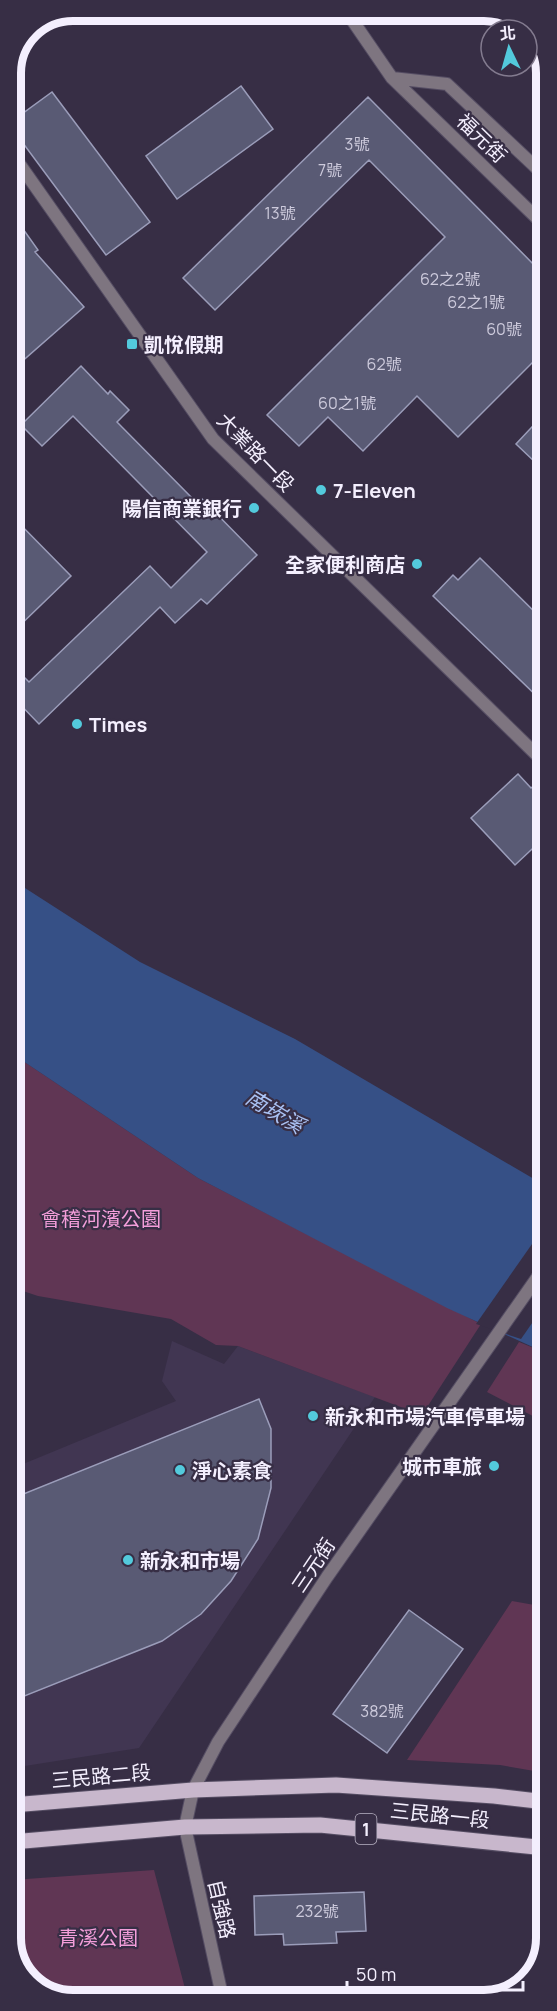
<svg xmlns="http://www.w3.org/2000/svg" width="557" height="2011" font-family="Manrope,'Noto Sans TC',sans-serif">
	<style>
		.built { fill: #413652 }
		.green { fill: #603654 }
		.water { fill: #365086 }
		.pier { fill: #372e45 }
		.building { fill: #595a74; stroke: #9b9dba; stroke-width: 1.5 }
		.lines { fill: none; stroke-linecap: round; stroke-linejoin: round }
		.street-casing { stroke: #554d63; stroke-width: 14 }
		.primary-casing { stroke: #554d63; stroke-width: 17 }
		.street { stroke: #7e7580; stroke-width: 12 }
		.primary { stroke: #c8b7cc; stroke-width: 15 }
		.poi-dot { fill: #53cadc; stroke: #372e45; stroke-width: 2 }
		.labels { text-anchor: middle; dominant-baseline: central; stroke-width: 4.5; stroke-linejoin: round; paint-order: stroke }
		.number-label { font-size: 16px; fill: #cdcadc }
		.shield { fill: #372e45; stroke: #bbb5c6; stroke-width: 1.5 }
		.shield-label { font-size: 18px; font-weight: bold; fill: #f4effe }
		.street-label { font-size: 20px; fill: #f4effe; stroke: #372e45 }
		.poi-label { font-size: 20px; font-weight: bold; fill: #f4effe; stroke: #372e45; text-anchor: start }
		.park-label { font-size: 20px; fill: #f39eda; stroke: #372e45 }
		.water-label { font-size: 21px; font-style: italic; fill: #abc3f5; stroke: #372e45 }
		.rim { fill: none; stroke: #f4effe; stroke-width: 8 }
	</style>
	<rect width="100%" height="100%" fill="#372e45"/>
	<path class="built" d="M172,1341L224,1364L238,1346L375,1397L139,1748L12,1768L11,1469L176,1401L162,1381Z"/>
	<path class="green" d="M11,1053L198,1178L481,1324L422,1415L238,1346L216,1345L171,1319L38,1296L11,1287Z
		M519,1342L546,1353V1423L487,1392Z
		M546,1600V1773L500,1765L407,1760L512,1601L540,1606Z
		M154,1870L188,2000H65L31,1985L12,1951V1880Z"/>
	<path class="water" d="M11,879L140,962L295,1039L546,1186V1353L447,1308L198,1178L11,1053Z"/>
	<path class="pier" d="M546,1224V1303L521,1339L476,1324Z"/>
	<path class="building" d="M241,86L273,129L177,199L146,156Z
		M52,92L150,222L106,255L11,127V122Z
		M368,97L545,276V350L458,437L417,396L363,451L328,417L299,446L267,415L445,237L369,160L215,310L183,278Z
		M11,212L38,250L35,252L84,307L11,371Z
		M81,366L108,394L110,391L129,410L117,422L197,503L202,499L257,555L207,604L201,599L175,623L160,607L39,724L11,695V664L29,682L150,566L171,588L207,552L73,416L42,446L21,425Z
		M545,413L546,454L537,464L516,444Z
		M11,515L71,576L11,634Z
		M480,558L546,623V705L433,596L453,575L458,580Z
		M518,774L531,788L537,783L546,793V836L515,865L471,818Z
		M259,1399L271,1429V1488L258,1539L231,1581L201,1614L162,1641L12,1701L11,1499Z
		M409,1610L463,1649L387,1753L333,1714Z
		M364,1892L366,1931L336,1932L337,1943L284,1945L283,1934L255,1935L254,1896Z"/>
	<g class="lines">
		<g class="street-casing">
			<path id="street" d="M346,11L392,78L545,226
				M392,78L447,84L545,176
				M11,152L213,439L546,764
				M223,2000L185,1827L193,1790L218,1742L327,1577L546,1265"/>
		</g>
		<g class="primary-casing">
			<path id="primary" d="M12,1805L193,1790L336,1785L494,1796L546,1802
				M12,1842L185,1827L320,1825L546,1848"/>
		</g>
		<use href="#street" class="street"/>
		<use href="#primary" class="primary"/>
	</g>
	<g class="poi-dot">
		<rect x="126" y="338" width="12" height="12" rx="3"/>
		<circle cx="321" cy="490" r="6"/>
		<circle cx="254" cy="508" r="6"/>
		<circle cx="417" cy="564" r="6"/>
		<circle cx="77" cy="724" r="6"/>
		<circle cx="313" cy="1416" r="6"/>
		<circle cx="494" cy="1466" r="6"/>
		<circle cx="180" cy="1470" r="6"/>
		<circle cx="128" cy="1560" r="6"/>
	</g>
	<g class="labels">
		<g class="number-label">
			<text x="357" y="144">3號</text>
			<text x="330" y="170">7號</text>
			<text x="280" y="213">13號</text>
			<text x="450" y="279">62之2號</text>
			<text x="476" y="302">62之1號</text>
			<text x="504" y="329">60號</text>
			<text x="384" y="364">62號</text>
			<text x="347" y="403">60之1號</text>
			<text x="382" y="1711">382號</text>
			<text x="317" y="1911">232號</text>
		</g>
		<rect class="shield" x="355.5" y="1814" width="21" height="30" rx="4.5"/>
		<g class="shield-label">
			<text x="366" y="1829">1</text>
		</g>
		<g class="street-label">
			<text transform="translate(482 138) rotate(44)">福元街</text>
			<text transform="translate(256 452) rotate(46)">大業路一段</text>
			<text transform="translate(313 1565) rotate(-56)">三元街</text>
			<text transform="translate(101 1776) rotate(-5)">三民路二段</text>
			<text transform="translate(440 1815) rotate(6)">三民路一段</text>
			<text transform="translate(222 1909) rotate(77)">自強路</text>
		</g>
		<g class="poi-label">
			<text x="144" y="344">凱悅假期</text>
			<text x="333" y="490">7-Eleven</text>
			<text x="242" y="508" text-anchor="end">陽信商業銀行</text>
			<text x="405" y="564" text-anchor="end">全家便利商店</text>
			<text x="89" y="724">Times</text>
			<text x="325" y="1416">新永和市場汽車停車場</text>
			<text x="482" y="1466" text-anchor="end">城市車旅</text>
			<text x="192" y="1470">淨心素食</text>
			<text x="140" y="1560">新永和市場</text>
		</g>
		<g class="park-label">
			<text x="101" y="1218">會稽河濱公園</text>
			<text x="98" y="1937">青溪公園</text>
		</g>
		<g class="water-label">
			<text transform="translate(275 1111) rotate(31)">南崁溪</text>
		</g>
	</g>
	<path d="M0 0H557V2011H0ZM73 21H484A52 52 0 0 1 536 73V1938A52 52 0 0 1 484 1990H73A52 52 0 0 1 21 1938V73A52 52 0 0 1 73 21Z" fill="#372e45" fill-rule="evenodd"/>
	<path class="rim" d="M73 21H484A52 52 0 0 1 536 73V1938A52 52 0 0 1 484 1990H73A52 52 0 0 1 21 1938V73A52 52 0 0 1 73 21Z"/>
	<g transform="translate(509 48) rotate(355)"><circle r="28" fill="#372e45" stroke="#837b8f" stroke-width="1.5"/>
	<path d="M0-4.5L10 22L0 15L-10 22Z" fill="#53cadc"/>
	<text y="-9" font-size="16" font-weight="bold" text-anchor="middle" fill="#f4effe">北</text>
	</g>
	<path d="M347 1981v9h176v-9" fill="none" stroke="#f4effe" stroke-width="3"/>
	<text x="356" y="1981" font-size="18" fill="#f4effe" stroke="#372e45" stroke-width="4.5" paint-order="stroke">50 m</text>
</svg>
